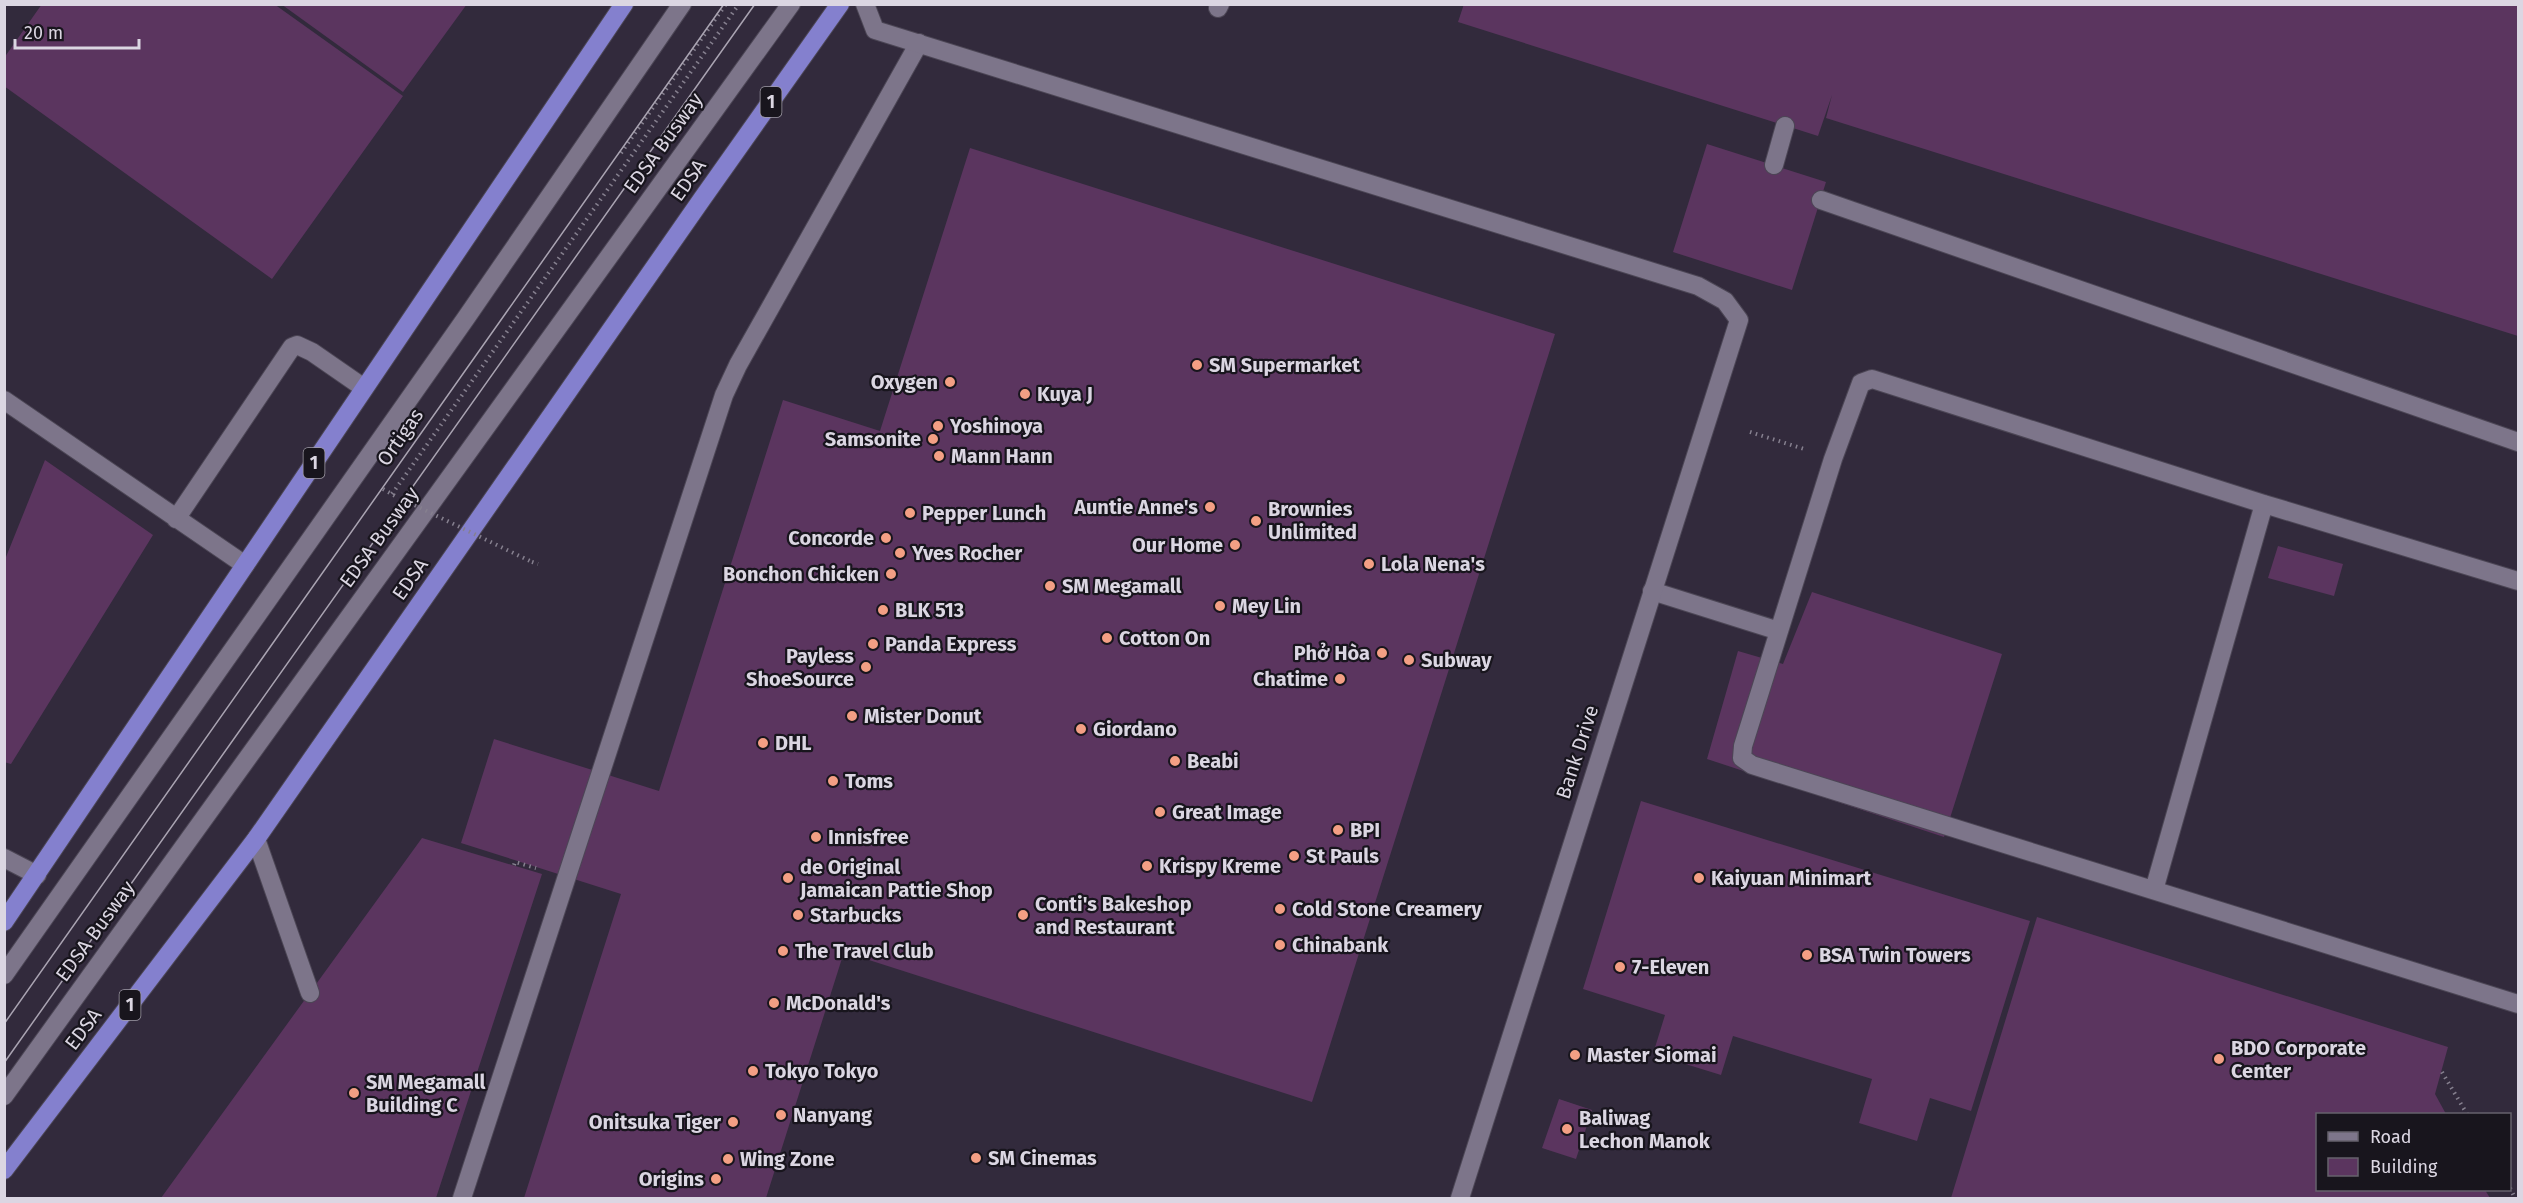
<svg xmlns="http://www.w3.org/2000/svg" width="2523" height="1203" font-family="'Fira Sans',sans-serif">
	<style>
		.building { fill: #5b355f }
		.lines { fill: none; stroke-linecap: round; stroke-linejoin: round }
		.lane-casing { stroke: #4c4655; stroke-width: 20 }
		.street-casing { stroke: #4c4655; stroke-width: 20 }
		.highway-casing { stroke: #4c4655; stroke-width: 20 }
		.path { stroke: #86808f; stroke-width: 4; stroke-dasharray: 1.5 4.5; stroke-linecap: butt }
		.lane { stroke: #7d758a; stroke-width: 18 }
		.street { stroke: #7d758a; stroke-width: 18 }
		.highway { stroke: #8480ce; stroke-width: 18 }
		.tram { stroke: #aaa4b2; stroke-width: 1.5 }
		.path-bridge { stroke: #86808f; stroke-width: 4; stroke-dasharray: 1.5 4.5; stroke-linecap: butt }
		.poi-dot { fill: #f39f84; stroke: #18151d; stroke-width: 2 }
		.labels { text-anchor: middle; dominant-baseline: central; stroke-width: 4.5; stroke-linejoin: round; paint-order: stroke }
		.shield { fill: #18151d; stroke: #a09ca7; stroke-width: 1.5 }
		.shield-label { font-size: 18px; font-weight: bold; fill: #dbd6e2 }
		.street-label { font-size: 20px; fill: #dbd6e2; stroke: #18151d }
		.poi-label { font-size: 20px; font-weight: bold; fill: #dbd6e2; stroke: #18151d; text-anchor: start }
	</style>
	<rect width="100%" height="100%" fill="#322a3c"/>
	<path class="building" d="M42,4H274L403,96L272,279L4,86V58Z
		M281,4H467L403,92Z
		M1464,4H2518V336L1826,118L1832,95L1818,136L1458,22Z
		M1707,144L1826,182L1792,290L1673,252Z
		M970,148L1555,334L1312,1102L844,952L766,1198H524L621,894L461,843L494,739L659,791L783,400L880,431Z
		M45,460L153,535L11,764L4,762V562Z
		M2278,546L2343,564L2334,596L2268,578Z
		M1812,592L2002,654L1944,837L1707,759L1738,651L1783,664Z
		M1641,801L2030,921L1971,1111L1930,1098L1917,1141L1859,1123L1872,1079L1733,1036L1721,1075L1653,1054L1665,1015L1583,989Z
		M422,838L542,874L436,1198H161Z
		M2037,917L2448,1047L2435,1094L2446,1114H2318V1190H2485L2490,1198H1951Z
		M1559,1099L1592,1110L1576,1159L1542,1148Z"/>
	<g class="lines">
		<g class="lane-casing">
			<path id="lane" d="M1218,8L1220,4
				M1774,165L1785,126
				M1821,200L2518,442
				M4,400L245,565
				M176,519L292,347L297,345L312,352L364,388
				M2518,581L2264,504L1872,379L1861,383L1833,459L1743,746L1742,758L1752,765L2518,1004
				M1652,591L1779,631
				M256,839L310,993
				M4,858L37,875
				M2154,890L2264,504
				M4,975L466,318L682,4
				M4,1096L791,4
				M462,1198L724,395L738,365L919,43"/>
		</g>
		<g class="street-casing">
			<path id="street" d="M865,4L875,30L1698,286L1725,301L1739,320L1460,1198"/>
		</g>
		<g class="highway-casing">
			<path id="highway" d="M4,922L624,4
				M4,1170L256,839L702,199L840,4"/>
		</g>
		<path class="path" d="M621,153L726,4
			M1750,432L1804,449
			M383,489L397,497
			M392,494L739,4
			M532,562L538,564
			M514,865L515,862L536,868
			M2442,1072L2467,1114
			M2510,1188L2515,1198"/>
		<use href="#lane" class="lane"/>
		<use href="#street" class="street"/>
		<use href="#highway" class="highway"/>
		<path class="tram" d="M4,1024L724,4
			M4,1063L755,4"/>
		<path class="path-bridge" d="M404,500L532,562"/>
	</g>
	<g class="poi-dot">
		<circle cx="1197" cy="365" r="6"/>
		<circle cx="950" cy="382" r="6"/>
		<circle cx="1025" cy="394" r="6"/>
		<circle cx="938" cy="426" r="6"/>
		<circle cx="933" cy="439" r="6"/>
		<circle cx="939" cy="456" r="6"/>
		<circle cx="1210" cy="507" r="6"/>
		<circle cx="910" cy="513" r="6"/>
		<circle cx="1256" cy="521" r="6"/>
		<circle cx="886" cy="538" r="6"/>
		<circle cx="1235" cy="545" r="6"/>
		<circle cx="900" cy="553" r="6"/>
		<circle cx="1369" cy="564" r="6"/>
		<circle cx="891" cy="574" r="6"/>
		<circle cx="1050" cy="586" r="6"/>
		<circle cx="1220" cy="606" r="6"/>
		<circle cx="883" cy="610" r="6"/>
		<circle cx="1107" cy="638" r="6"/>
		<circle cx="873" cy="644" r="6"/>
		<circle cx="1382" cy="653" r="6"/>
		<circle cx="1409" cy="660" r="6"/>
		<circle cx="866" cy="667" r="6"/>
		<circle cx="1340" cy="679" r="6"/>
		<circle cx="852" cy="716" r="6"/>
		<circle cx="1081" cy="729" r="6"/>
		<circle cx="763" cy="743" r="6"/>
		<circle cx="1175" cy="761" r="6"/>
		<circle cx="833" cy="781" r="6"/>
		<circle cx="1160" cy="812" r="6"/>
		<circle cx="1338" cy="830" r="6"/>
		<circle cx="816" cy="837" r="6"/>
		<circle cx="1294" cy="856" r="6"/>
		<circle cx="1147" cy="866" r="6"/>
		<circle cx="788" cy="878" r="6"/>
		<circle cx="1699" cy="878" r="6"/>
		<circle cx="1280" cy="909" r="6"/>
		<circle cx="798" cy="915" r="6"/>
		<circle cx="1023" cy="915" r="6"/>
		<circle cx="1280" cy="945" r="6"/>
		<circle cx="783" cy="951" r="6"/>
		<circle cx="1807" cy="955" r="6"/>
		<circle cx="1620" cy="967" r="6"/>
		<circle cx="774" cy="1003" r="6"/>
		<circle cx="1575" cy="1055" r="6"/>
		<circle cx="2219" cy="1059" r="6"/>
		<circle cx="753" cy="1071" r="6"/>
		<circle cx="354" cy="1093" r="6"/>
		<circle cx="781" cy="1115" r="6"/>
		<circle cx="733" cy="1122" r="6"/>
		<circle cx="1567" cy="1129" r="6"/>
		<circle cx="976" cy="1158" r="6"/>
		<circle cx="728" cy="1159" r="6"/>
		<circle cx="716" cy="1179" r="6"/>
	</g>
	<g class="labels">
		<g class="shield">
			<rect x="760.5" y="87" width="21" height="30" rx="4.5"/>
			<rect x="303.5" y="448" width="21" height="30" rx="4.5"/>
			<rect x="119.5" y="990" width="21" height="30" rx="4.5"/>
		</g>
		<g class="shield-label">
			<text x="771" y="102">1</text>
			<text x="314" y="463">1</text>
			<text x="130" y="1005">1</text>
		</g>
		<g class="street-label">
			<text transform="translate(663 143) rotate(-54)">EDSA Busway</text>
			<text transform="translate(688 180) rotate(-55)">EDSA</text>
			<text transform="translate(400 437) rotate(-55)">Ortigas</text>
			<text transform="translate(379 537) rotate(-54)">EDSA Busway</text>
			<text transform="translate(410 579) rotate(-55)">EDSA</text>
			<text transform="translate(1577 752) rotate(-72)">Bank Drive</text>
			<text transform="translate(95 931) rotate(-54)">EDSA Busway</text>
			<text transform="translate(83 1029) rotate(-53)">EDSA</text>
		</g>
		<g class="poi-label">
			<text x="1209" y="365">SM Supermarket</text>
			<text x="938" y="382" text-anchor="end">Oxygen</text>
			<text x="1037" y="394">Kuya J</text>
			<text x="950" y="426">Yoshinoya</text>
			<text x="921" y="439" text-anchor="end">Samsonite</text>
			<text x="951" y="456">Mann Hann</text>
			<text x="1198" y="507" text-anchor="end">Auntie Anne's</text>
			<text x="1268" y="509">Brownies<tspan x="1268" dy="23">Unlimited</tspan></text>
			<text x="922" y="513">Pepper Lunch</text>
			<text x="874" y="538" text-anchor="end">Concorde</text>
			<text x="1223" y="545" text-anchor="end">Our Home</text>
			<text x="912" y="553">Yves Rocher</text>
			<text x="1381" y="564">Lola Nena's</text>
			<text x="879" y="574" text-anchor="end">Bonchon Chicken</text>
			<text x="1062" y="586">SM Megamall</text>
			<text x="1232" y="606">Mey Lin</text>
			<text x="895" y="610">BLK 513</text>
			<text x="1119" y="638">Cotton On</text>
			<text x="885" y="644">Panda Express</text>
			<text x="1370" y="653" text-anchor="end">Phở Hòa</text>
			<text x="854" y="656" text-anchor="end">Payless<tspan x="854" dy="23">ShoeSource</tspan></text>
			<text x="1421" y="660">Subway</text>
			<text x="1328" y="679" text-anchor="end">Chatime</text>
			<text x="864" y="716">Mister Donut</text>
			<text x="1093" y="729">Giordano</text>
			<text x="775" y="743">DHL</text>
			<text x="1187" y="761">Beabi</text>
			<text x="845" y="781">Toms</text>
			<text x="1172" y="812">Great Image</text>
			<text x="1350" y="830">BPI</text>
			<text x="828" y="837">Innisfree</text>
			<text x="1306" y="856">St Pauls</text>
			<text x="1159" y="866">Krispy Kreme</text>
			<text x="800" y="867">de Original<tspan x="800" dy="23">Jamaican Pattie Shop</tspan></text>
			<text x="1711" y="878">Kaiyuan Minimart</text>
			<text x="1035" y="904">Conti's Bakeshop<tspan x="1035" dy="23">and Restaurant</tspan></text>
			<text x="1292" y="909">Cold Stone Creamery</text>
			<text x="810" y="915">Starbucks</text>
			<text x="1292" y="945">Chinabank</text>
			<text x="795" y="951">The Travel Club</text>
			<text x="1819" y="955">BSA Twin Towers</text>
			<text x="1632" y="967">7-Eleven</text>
			<text x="786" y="1003">McDonald's</text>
			<text x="2231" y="1048">BDO Corporate<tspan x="2231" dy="23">Center</tspan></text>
			<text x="1587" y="1055">Master Siomai</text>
			<text x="765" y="1071">Tokyo Tokyo</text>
			<text x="366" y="1082">SM Megamall<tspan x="366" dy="23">Building C</tspan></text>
			<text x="793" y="1115">Nanyang</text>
			<text x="1579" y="1118">Baliwag<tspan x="1579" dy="23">Lechon Manok</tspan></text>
			<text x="721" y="1122" text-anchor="end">Onitsuka Tiger</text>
			<text x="988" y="1158">SM Cinemas</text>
			<text x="740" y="1159">Wing Zone</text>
			<text x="704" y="1179" text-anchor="end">Origins</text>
		</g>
	</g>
	<rect width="2523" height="1203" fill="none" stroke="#dbd6e2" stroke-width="12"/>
	<rect x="2316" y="1113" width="195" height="78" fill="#18151d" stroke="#66626c" stroke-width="1.5"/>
	<rect x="2328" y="1132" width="30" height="9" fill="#7d758a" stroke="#66626c" stroke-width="1.5"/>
	<text x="2370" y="1143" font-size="18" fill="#dbd6e2">Road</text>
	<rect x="2328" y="1158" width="30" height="18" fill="#5b355f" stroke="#66626c" stroke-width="1.5"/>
	<text x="2370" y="1173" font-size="18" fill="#dbd6e2">Building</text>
	<path d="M15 39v9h124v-9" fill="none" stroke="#dbd6e2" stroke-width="3"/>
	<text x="24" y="39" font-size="18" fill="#dbd6e2" stroke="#18151d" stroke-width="4.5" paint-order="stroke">20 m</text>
</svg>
